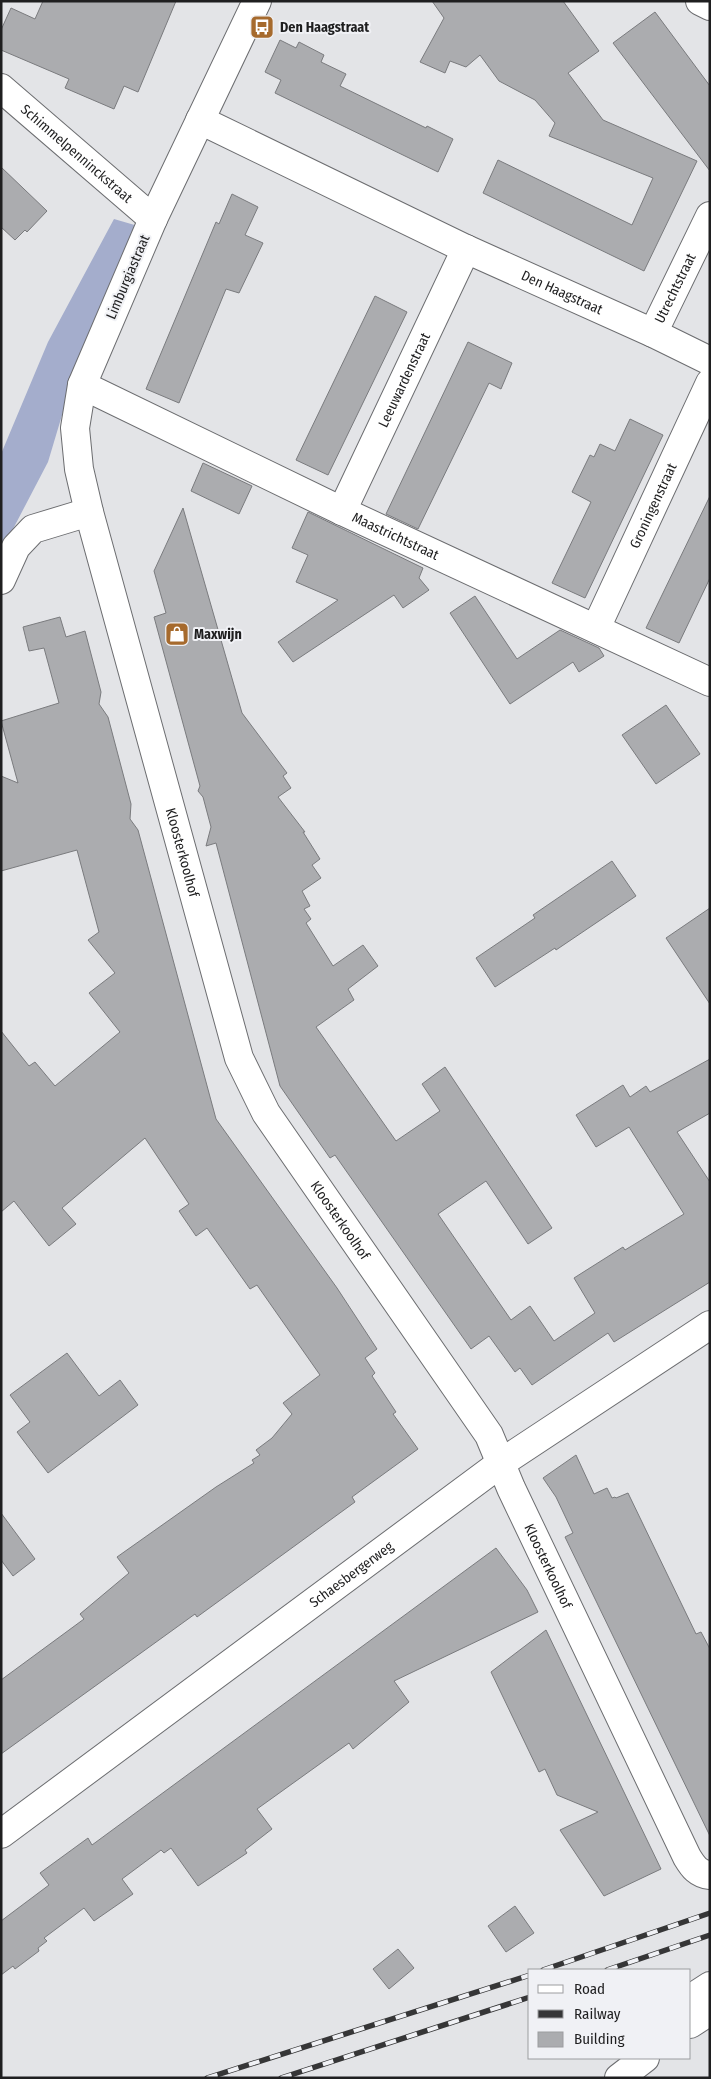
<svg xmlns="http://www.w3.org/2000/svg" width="711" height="2079" font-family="'Fira Sans Condensed',sans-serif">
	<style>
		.forest { fill: #a4adcc }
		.building { fill: #abacaf; stroke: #7a7b7e }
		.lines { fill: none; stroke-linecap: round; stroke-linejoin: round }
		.street-casing { stroke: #6c6d70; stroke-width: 30 }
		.secondary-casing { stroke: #6c6d70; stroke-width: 30 }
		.street { stroke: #fff; stroke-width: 28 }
		.secondary { stroke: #fff; stroke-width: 28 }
		.rail-casing { stroke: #363637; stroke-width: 5.5 }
		.rail { stroke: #f0f1f5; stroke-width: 4; stroke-dasharray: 11; stroke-linecap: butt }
		.labels { text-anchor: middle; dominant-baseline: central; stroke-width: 4; stroke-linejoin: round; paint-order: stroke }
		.poi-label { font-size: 14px; font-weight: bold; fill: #1f1f20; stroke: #f0f1f5; text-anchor: start }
		.street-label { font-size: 14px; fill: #1f1f20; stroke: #f0f1f5 }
	</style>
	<rect width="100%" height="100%" fill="#e3e4e7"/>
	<path class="forest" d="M114,219L138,226L80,355L48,462L1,552V454L48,342Z"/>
	<path class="building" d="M43,1H176L138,92L124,86L114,109L65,88L69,79L1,50V30L11,8L35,19Z
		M432,1H563L599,51L568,73L603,120L697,161L644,271L483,193L498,160L632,225L653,178L549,136L555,123L535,100L499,81L480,55L466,67L450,61L445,73L420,62L444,18Z
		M655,12L710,86V171L613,43Z
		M280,40L296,48L299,42L324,55L321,62L346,74L340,86L426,128L427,126L453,139L438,172L275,93L281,80L265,72Z
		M1,167L47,211L27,232L25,230L15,240L1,227Z
		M232,194L258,207L245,235L263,243L239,293L226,289L179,403L146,389L216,222L219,224Z
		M375,296L407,312L328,475L296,460Z
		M468,342L512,363L501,389L489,383L418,529L386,514Z
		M630,419L663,435L585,598L552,583L591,502L572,492L590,455L594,457L600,444L615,451Z
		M203,463L252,486L239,514L191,491Z
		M710,496V578L679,643L646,628Z
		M183,508L242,713L287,773L283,776L291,788L278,797L305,832H303L320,859L312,865L321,878L302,891L310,906L304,909L311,919L306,923L333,966L363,945L378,966L348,989L354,1000L316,1027L396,1141L440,1111L422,1084L445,1067L552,1228L528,1244L486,1181L438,1214L511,1320L530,1306L554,1341L595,1313L574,1278L623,1247L625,1250L684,1214L629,1127L596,1147L576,1115L623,1085L630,1097L646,1086L650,1092L710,1059V1113L677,1132L710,1182V1282L614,1342L608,1333L532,1385L520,1368L515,1372L489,1336L471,1349L335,1155L330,1158L280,1086L216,843L206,846L211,827L203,797L198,791L200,786L154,617L166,613L154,571Z
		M308,512L423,568L419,578L429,590L403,608L394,595L293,662L278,642L338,600L296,582L308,555L292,548Z
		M475,596L517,659L560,630L599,648L604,656L579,672L573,662L510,704L450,613Z
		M60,617L66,637L85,631L101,692L99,704L108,717L131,804L130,819L138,830L216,1119L337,1288L377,1349L365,1358L375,1373L372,1376L396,1412L393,1414L418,1449L352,1497L355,1502L197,1617L195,1614L1,1754V1680L84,1619L80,1614L129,1573L117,1557L216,1487L254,1463L252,1460L260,1455L256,1450L272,1438L292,1414L283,1403L320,1375L257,1285L250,1289L207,1228L196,1236L179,1211L189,1204L145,1138L62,1208L76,1224L49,1246L14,1201L1,1212V1031L29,1066L35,1062L55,1086L120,1032L89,993L115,973L88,940L99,932L77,850L1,871V776L18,783L1,721L59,703L44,648L29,651L23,627Z
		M666,705L700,754L656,784L622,735Z
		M612,861L636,896L556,950L555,948L495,987L476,958L535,918L533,915Z
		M710,908V1004L666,938Z
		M67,1353L99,1396L120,1380L138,1405L48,1473L17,1432L30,1422L10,1395Z
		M576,1455L594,1494L607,1488L612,1498L615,1497L616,1498L628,1493L696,1634L701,1632L710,1649V1836L565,1537L573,1533L556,1497L543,1478Z
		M1,1513L35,1559L13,1576L1,1560Z
		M496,1548L527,1590L538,1612L394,1681L409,1702L353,1749L349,1743L257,1809L272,1829L245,1850L247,1853L198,1886L171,1848L164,1853L161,1850L122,1879L133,1894L94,1921L84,1908L44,1938L47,1941L38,1948L39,1951L15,1969L13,1966L1,1975V1921L49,1885L40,1873L88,1838L92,1845Z
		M546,1630L661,1869L604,1896L560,1830L598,1812L557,1795L545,1769L539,1772L491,1672Z
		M515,1906L534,1933L506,1952L488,1926Z
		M398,1949L414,1968L389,1989L373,1969Z"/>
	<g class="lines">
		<g class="street-casing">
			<g id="street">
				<path id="s1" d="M257,1L153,219L82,385L75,428L79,469L89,512L239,1058L266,1113L489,1435L511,1488L687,1857C693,1867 698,1874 710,1875"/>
				<path d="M700,1L710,6"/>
				<path id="s2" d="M1,88L153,219"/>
				<path id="s3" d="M200,120L466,249L653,333L710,361"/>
				<path id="s4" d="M653,333L710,216"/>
				<path id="s5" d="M82,385L342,511L710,682"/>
				<path id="s6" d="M342,511L466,249"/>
				<path d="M1,580L16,547L33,529L89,512"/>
				<path id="s7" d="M596,628L710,383"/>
			</g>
		</g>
		<g class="secondary-casing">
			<g id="secondary">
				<path id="s8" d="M1,1834L501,1463L710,1325"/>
				<path d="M690,1999L710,1986"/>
				<path d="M690,2024L710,2011"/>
				<path d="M619,2078L645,2058"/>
			</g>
		</g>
		<use href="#street" class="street"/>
		<use href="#secondary" class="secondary"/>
		<g class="rail-casing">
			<path id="rail" d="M543,1970L710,1913
				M607,1970L710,1935
				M207,2078L530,1975
				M281,2078L530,1997"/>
		</g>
		<use href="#rail" class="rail"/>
	</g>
	<defs>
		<g id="bus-square" transform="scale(1.25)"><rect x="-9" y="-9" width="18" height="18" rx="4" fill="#a66a2d" stroke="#f0f1f5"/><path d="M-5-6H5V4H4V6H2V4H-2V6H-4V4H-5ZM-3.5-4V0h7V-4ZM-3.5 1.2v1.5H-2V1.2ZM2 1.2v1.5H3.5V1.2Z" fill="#fff"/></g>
		<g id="shop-square" transform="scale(1.25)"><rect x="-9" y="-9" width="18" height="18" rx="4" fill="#a66a2d" stroke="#f0f1f5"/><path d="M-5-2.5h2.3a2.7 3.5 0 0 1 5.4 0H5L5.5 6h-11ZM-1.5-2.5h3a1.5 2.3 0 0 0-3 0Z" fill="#fff"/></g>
	</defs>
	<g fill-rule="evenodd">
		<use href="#bus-square" x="262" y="27"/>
		<use href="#shop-square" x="177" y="634"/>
	</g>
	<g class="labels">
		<g class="poi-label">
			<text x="280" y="27">Den Haagstraat</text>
			<text x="194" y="634">Maxwijn</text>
		</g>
		<g class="street-label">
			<text stroke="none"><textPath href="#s2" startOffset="100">Schimmelpenninckstraat</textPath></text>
			<text transform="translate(128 277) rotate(-67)">Limburgiastraat</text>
			<text stroke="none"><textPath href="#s4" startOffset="50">Utrechtstraat</textPath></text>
			<text stroke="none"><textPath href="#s3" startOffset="401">Den Haagstraat</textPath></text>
			<text stroke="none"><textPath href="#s6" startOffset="145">Leeuwardenstraat</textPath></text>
			<text stroke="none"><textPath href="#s7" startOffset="135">Groningenstraat</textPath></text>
			<text stroke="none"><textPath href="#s5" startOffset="348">Maastrichtstraat</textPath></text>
			<text stroke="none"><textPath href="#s1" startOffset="904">Kloosterkoolhof</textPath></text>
			<text stroke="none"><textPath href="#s1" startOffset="1309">Kloosterkoolhof</textPath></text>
			<text stroke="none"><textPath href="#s1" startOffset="1714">Kloosterkoolhof</textPath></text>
			<text stroke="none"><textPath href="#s8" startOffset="436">Schaesbergerweg</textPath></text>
		</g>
	</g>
	<rect width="711" height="2079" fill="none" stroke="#1f1f20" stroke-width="5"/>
	<rect x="528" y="1969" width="162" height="90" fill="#f0f1f5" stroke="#9c9da0"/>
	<rect x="538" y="1985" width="25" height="8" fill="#ffffff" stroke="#9c9da0"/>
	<text x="574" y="1994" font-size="15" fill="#1f1f20">Road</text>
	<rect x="538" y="2010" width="25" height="8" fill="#363637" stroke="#9c9da0"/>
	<text x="574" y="2019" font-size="15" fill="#1f1f20">Railway</text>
	<rect x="538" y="2032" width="25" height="15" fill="#abacaf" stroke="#9c9da0"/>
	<text x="574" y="2044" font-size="15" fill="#1f1f20">Building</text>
</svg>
